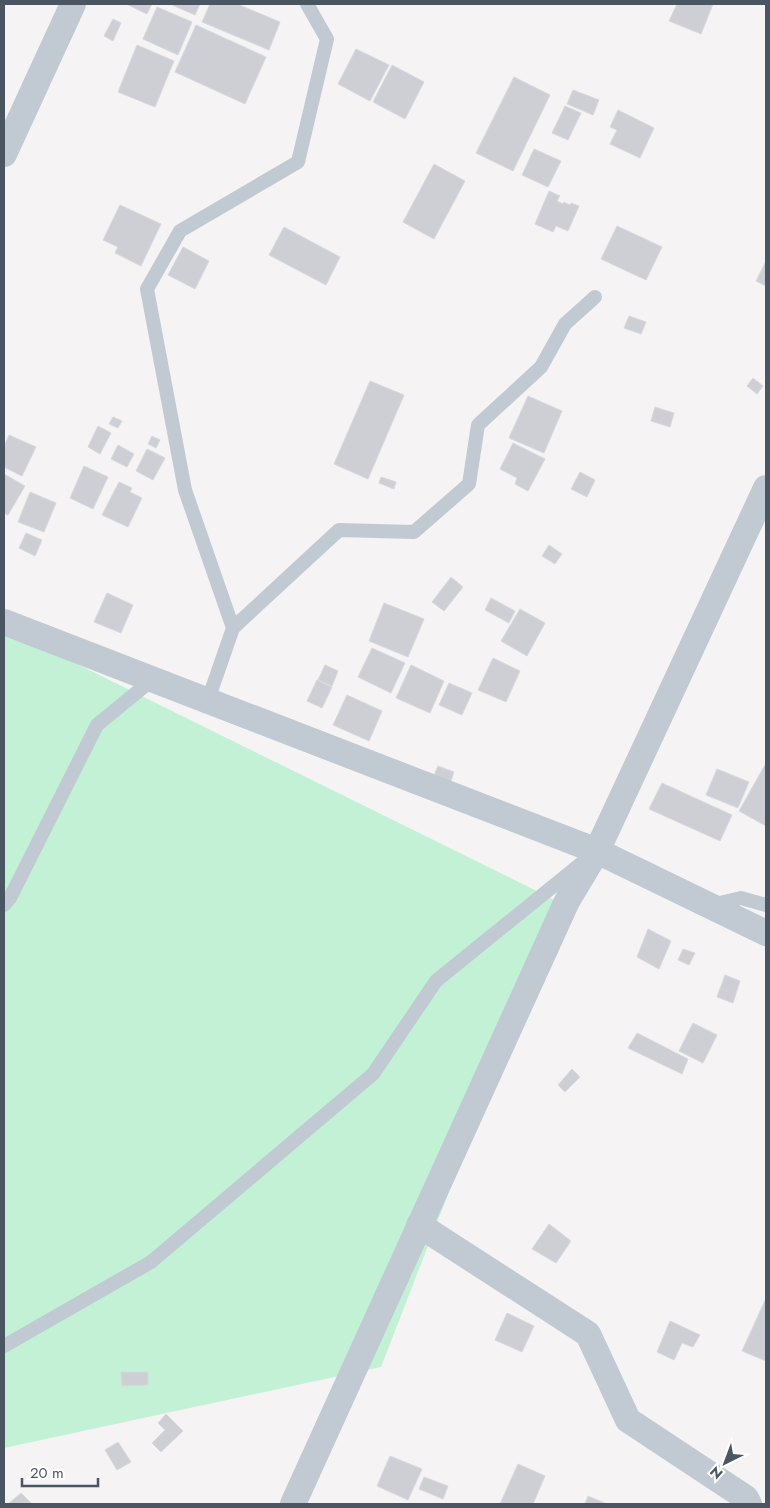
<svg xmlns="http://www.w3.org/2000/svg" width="770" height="1508" font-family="Jost,sans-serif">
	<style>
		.green { fill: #c3f1d5 }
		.building { fill: #cdcfd5; stroke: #d7d9de }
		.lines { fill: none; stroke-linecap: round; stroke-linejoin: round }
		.lane { stroke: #c1cad2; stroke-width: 14 }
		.street { stroke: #c1cad2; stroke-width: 26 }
	</style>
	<rect width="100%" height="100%" fill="#f5f3f3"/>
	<path class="green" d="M4,628L561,903L381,1367L4,1448Z"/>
	<path class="building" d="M126,4H152L147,14Z
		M170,4H200L195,15Z
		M210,4H237L280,22L269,50L202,22Z
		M677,4H713L701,34L669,21Z
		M157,7L192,22L178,55L143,39Z
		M113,19L121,23L113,41L104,36Z
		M196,25L266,57L245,104L175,72Z
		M137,45L174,61L155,107L118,92Z
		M356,49L389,65L370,101L338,84Z
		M392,65L424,82L405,119L373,102Z
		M514,77L550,95L513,171L476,153Z
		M573,90L599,100L593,115L567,104Z
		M565,106L581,113L568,140L552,133Z
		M618,110L654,128L640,158L610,144L617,130L610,127Z
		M534,149L561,161L548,187L522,175Z
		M434,164L465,181L434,239L403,222Z
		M549,191L560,196L557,201L563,204L564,202L570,205L571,203L579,206L568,231L556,226L553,232L535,224Z
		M120,205L161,224L141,266L115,253L118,247L103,240Z
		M617,226L662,247L646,280L601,259Z
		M284,227L340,257L326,285L269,255Z
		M183,247L209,261L195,289L168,275Z
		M766,261V286L756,281Z
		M629,316L646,322L641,334L624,328Z
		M753,378L763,386L757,394L747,386Z
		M370,381L404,395L368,479L334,464Z
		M528,396L562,411L544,453L509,438Z
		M655,407L674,413L670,427L651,421Z
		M113,417L122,421L118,428L109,424Z
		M98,426L111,433L100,454L88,447Z
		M9,435L36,447L22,476L4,467V447Z
		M152,436L160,440L156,448L148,444Z
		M513,443L545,459L528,491L515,484L517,478L500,469Z
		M118,445L134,454L127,467L111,459Z
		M147,449L165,458L153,480L136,471Z
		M84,466L108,477L93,509L70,498Z
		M580,472L595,480L587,497L571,489Z
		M4,474L25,486L8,515L4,513Z
		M381,477L396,482L394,489L379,483Z
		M119,482L132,488L130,492L142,498L128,527L102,515Z
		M30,492L56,503L44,532L18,522Z
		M26,533L42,540L35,556L19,548Z
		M549,545L562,554L555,564L542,556Z
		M451,577L463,587L444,611L432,602Z
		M107,593L133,605L121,633L94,622Z
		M491,598L515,611L509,623L485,610Z
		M384,603L424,619L408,657L369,641Z
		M520,609L545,623L527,656L501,641Z
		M372,648L405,663L391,693L358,677Z
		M493,658L520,671L506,702L478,690Z
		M325,665L338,671L332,686L318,680Z
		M411,665L444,681L430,713L396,698Z
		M317,680L332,687L322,708L307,701Z
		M449,683L472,693L462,715L439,705Z
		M347,695L382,711L369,741L333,725Z
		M766,763V826L739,811Z
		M438,766L454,772L449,786L432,780Z
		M717,769L749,782L738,808L706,795Z
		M662,783L732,815L720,841L649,809Z
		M648,929L671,941L659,969L637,957Z
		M683,949L695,953L689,965L678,960Z
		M725,975L740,981L733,1003L717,997Z
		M693,1023L717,1035L703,1063L679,1051Z
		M637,1033L688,1059L682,1074L628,1048Z
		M572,1069L580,1077L565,1092L558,1085Z
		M549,1224L571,1241L556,1263L532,1249Z
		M766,1298V1361L742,1351Z
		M507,1313L534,1326L522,1352L495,1340Z
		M670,1321L700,1335L693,1347L682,1343L674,1360L657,1352Z
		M121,1372H148V1385L122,1386Z
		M166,1414L183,1431L161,1452L152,1443L165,1430L158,1423Z
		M118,1442L131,1462L117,1470L105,1450Z
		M390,1456L422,1469L408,1500L377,1486Z
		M518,1464L545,1476L533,1504H534H500Z
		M424,1477L448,1486L443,1499L419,1489Z
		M21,1493L31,1503L8,1504Z
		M588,1496L607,1504H585Z"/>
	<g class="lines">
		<path class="lane" d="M233,628L339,530L414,532L469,484L478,425L541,367L565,324L595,297
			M208,700L233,628L185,490L147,289L180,231L298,162L327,39L307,4
			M4,905L10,898L97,725L153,679
			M711,905L741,898L766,905
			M4,1346L151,1262L373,1074L436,981L583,862"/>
		<path class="street" d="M4,154L73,4
			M4,622L597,851L766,933
			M419,1225L588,1334L628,1420L746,1498L749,1504
			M293,1504L567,901L597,851L766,488"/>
	</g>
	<rect width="770" height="1508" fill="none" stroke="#4a5661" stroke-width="10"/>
	<g transform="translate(725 1463) rotate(222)" stroke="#ffffff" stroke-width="4" paint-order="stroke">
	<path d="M0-4L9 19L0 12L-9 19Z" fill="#4a5661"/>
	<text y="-8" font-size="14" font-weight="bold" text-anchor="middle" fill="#4a5661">N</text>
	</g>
	<path d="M22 1478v8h76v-8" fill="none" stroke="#4a5661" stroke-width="2.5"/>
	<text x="30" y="1478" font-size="15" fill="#4a5661" stroke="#ffffff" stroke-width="4" paint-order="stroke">20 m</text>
</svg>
